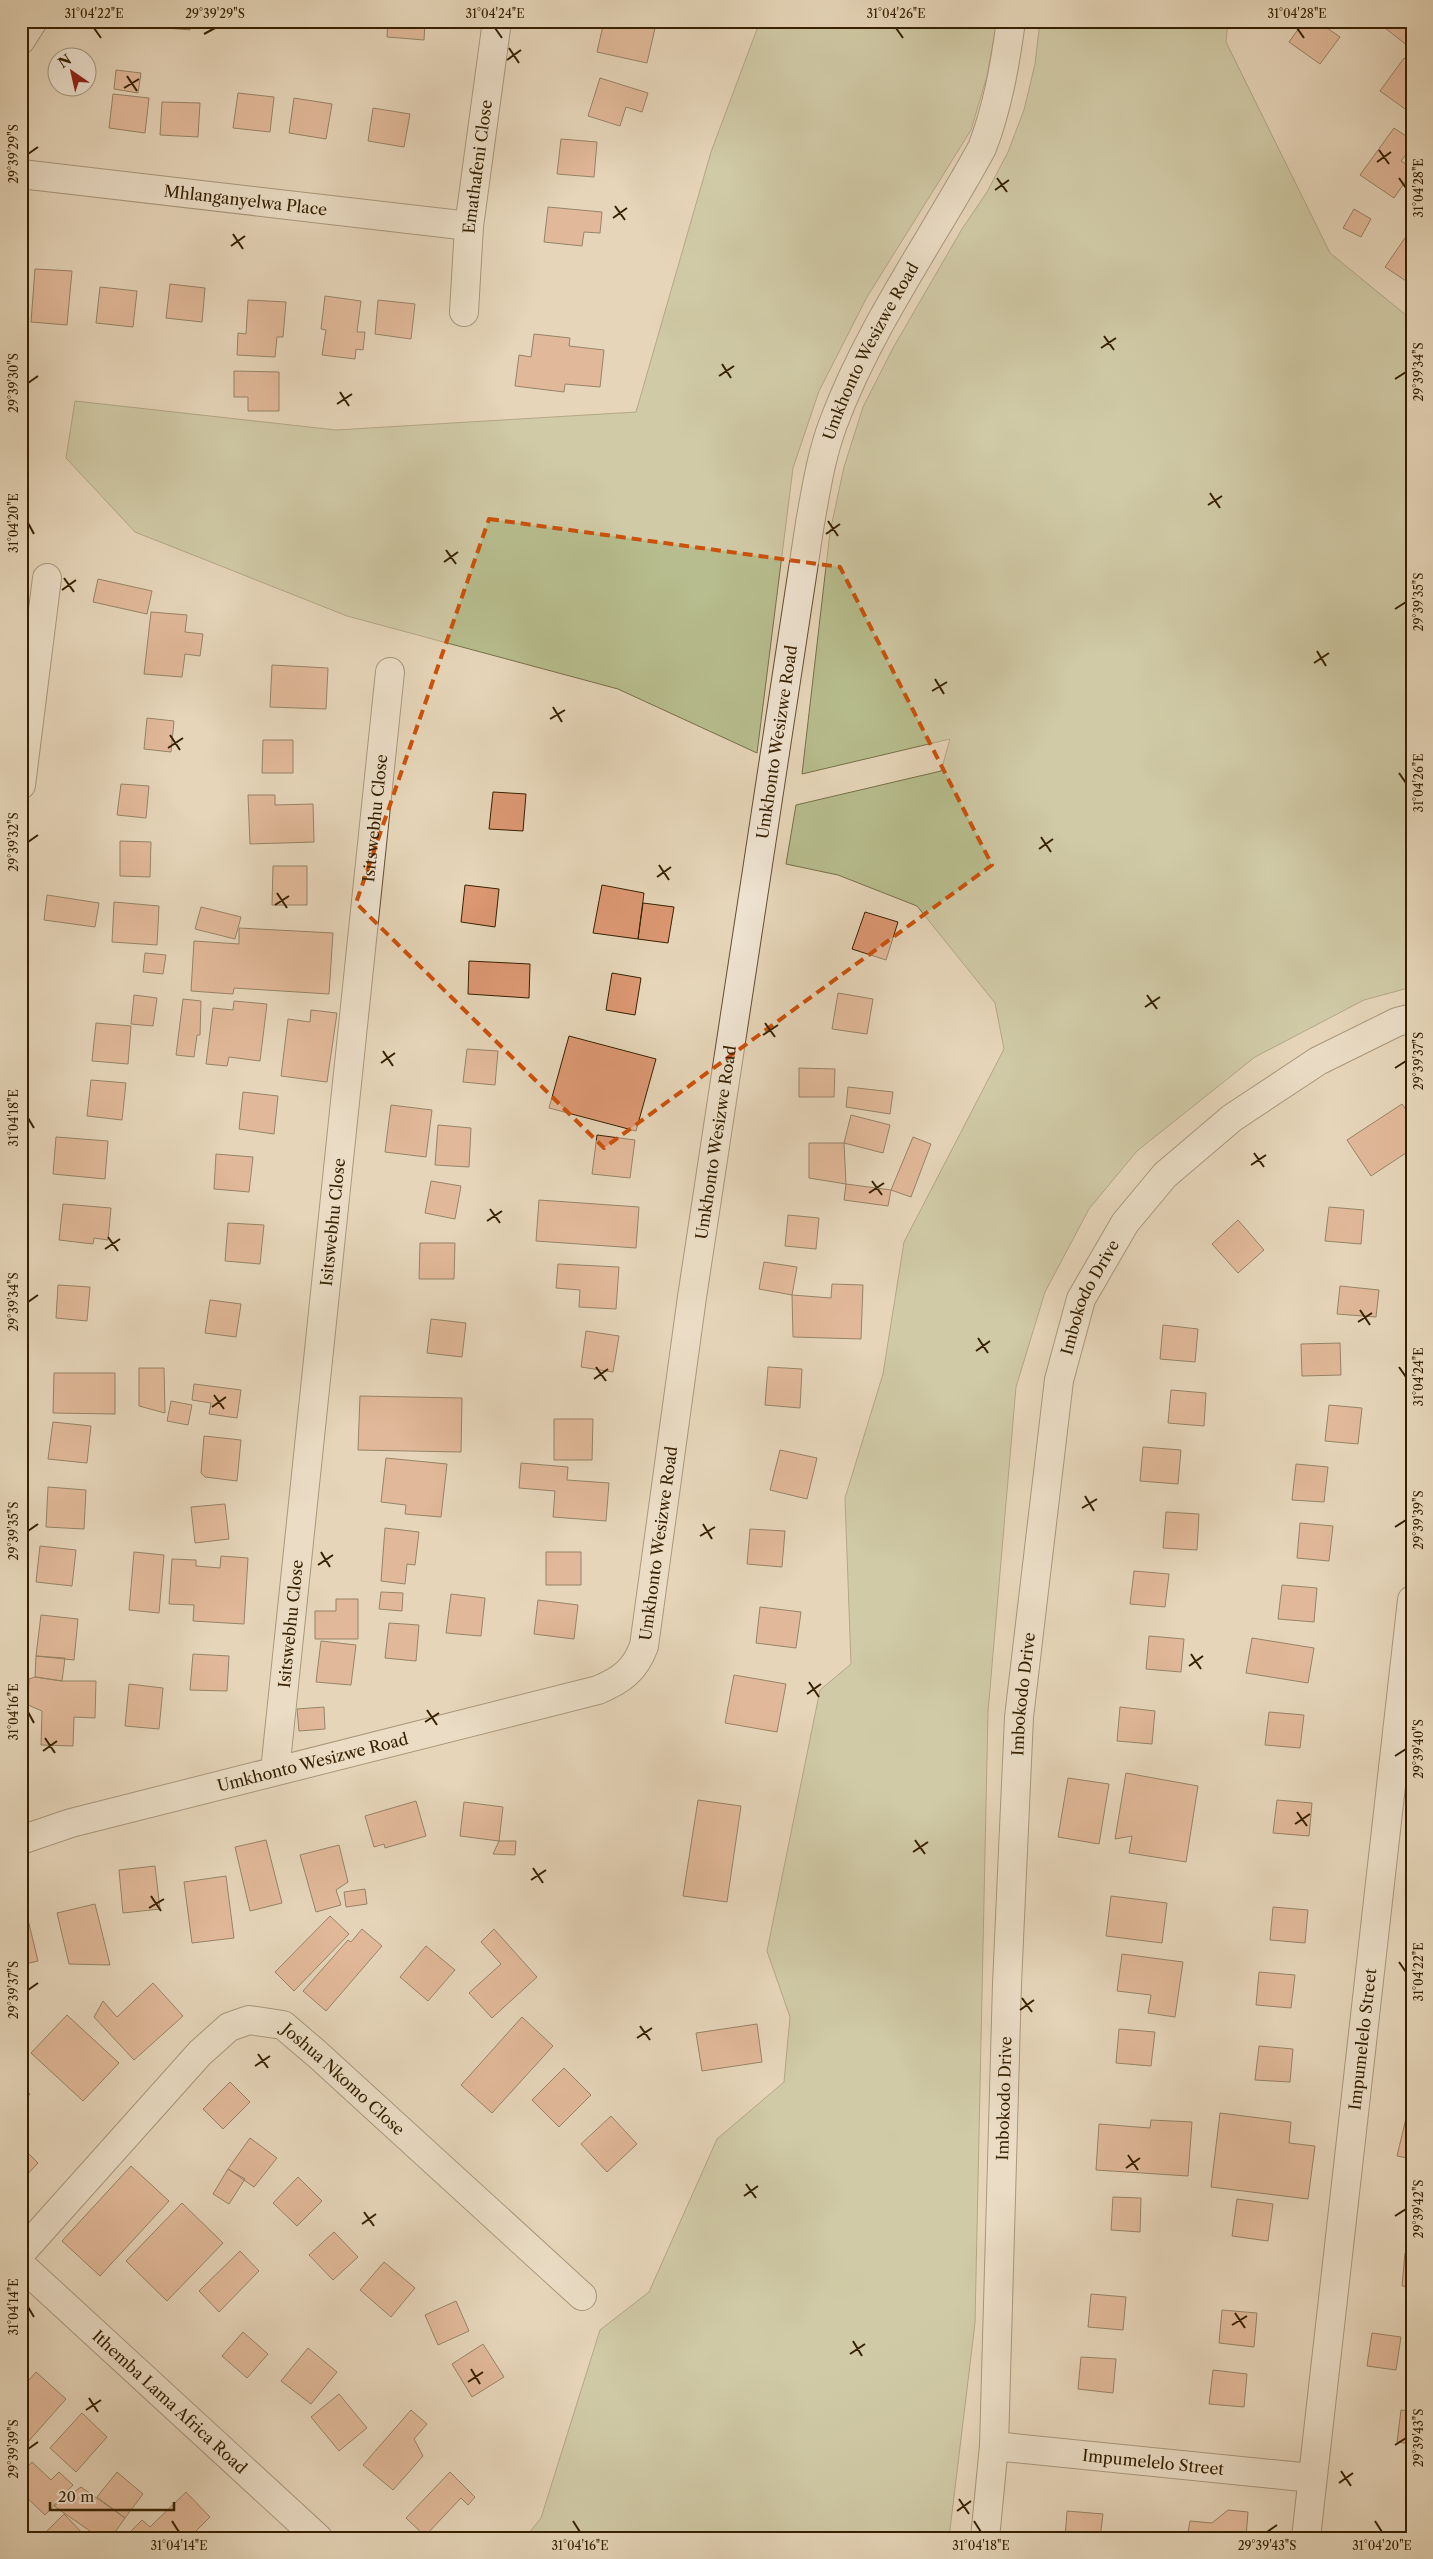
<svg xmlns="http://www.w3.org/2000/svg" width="1433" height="2559" font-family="'Libre Caslon Text',serif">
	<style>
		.green { fill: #b7bd8e; stroke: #776f48 }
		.building { fill: #dc9873; stroke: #372101 }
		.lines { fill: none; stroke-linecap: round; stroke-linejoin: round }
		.minor-casing { stroke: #634e2f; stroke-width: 30 }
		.minor { stroke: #efe4d2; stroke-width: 28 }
		.marked { fill: none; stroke: #cd510a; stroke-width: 4; stroke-dasharray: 10 6; stroke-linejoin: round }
		.ticks { fill: none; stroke: #372101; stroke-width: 2 }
		.labels { text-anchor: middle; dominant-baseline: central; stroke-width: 4.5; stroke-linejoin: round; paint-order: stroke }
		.street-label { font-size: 16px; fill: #372101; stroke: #efe4d2 }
		.neatline { fill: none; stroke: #372101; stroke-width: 2 }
		.ticks-label { font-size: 12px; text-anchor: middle; fill: #372101 }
	</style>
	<rect width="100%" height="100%" fill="#e6d6b9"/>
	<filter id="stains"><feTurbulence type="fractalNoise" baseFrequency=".004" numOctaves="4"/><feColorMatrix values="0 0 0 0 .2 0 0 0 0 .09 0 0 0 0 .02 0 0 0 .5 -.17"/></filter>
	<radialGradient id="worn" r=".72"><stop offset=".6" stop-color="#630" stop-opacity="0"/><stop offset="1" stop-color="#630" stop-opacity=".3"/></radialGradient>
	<path class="green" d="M760,21H997L987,76L971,130L867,297L819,391L793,468L757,753L618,689L347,616L135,532L66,458L75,401L336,430L636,412L711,152Z
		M1040,21H1228L1226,42L1330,253L1412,320V987L1364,1000L1255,1057L1137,1151L1089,1209L1045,1292L1016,1387L988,1712L975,2323L949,2538H525L541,2518L600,2330L649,2292L717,2139L784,2082L790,2017L767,1951L820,1690L851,1664L845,1498L883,1374L904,1242L1004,1049L995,1003L917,906L838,875L786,864L796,805L941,771L950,739L802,774L830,532L844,467L863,407L893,348L962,229L987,192L1008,152L1024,110L1035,64Z"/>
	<path class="building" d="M155,21H191L190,30L155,27Z
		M388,21H425L424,40L387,37Z
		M604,21H643L656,24L647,63L597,52Z
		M1304,21H1317L1340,37L1320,64L1289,42Z
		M1376,21H1412V41L1408,46Z
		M1404,58L1412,64V114L1380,91Z
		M116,70L141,73L138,93L114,89Z
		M600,78L648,93L642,112L626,107L620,126L588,116Z
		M238,93L274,97L270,132L233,128Z
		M113,94L149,98L145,133L109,128Z
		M294,98L332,104L326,139L289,133Z
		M162,102L200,103L198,137L160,135Z
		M373,108L410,114L404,147L368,141Z
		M1394,128L1412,140V147L1401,161L1412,168V172L1394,198L1360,175Z
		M561,139L597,142L594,177L557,174Z
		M548,207L602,212L600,233L584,232L582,246L544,242Z
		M1354,209L1371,219L1361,237L1343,228Z
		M1405,238L1412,243V285L1385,267Z
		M35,269L72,271L67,325L31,322Z
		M170,284L205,288L202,322L166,318Z
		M100,287L137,291L133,327L96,323Z
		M325,296L361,301L357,332H365L363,350L356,349L355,359L322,355L326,330L321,329Z
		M248,300L286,302L283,337H277L275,357L237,355L238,333L246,334Z
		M378,300L415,304L411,339L375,334Z
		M534,334L570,338L569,346L604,350L600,387L565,384L564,392L515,386L519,355L531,357Z
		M234,371L279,372V411H248V397H234Z
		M98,579L152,591L147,614L93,602Z
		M151,612L187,615L185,632L203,634L200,656L185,654L182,677L144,674Z
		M272,665L328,668L326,709L270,707Z
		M147,718L174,721L171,752L144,749Z
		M263,740H293V773H262Z
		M121,784L149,786L146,818L117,815Z
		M493,792L526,794L523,831L489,829Z
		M248,795H275V805L313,804L314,842L250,844Z
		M120,841L151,842L150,877L120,876Z
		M273,866H307V905H272Z
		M465,885L499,889L495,927L461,922Z
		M602,885L644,893L638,939L593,933Z
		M47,895L99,903L95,927L44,920Z
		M114,902L159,906L157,945L112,942Z
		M643,903L674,907L668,943L638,939Z
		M201,907L241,917L235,939L195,929Z
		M865,912L898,922L886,960L852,949Z
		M239,928L333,933L329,994L234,988L233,994L191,991L194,941L239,944Z
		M145,953L166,955L163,974L143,972Z
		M469,961L530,964L529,998L468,994Z
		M612,973L641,978L635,1015L606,1010Z
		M838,993L873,999L867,1034L832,1029Z
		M134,995L157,998L153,1026L131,1024Z
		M183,999L201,1001L200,1035H197L194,1057L176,1055Z
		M234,1001L267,1004L260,1061L229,1057L227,1066L206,1064L213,1008L233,1010Z
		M311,1010L337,1013L327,1082L281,1076L288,1019L310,1022Z
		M96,1023L131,1026L128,1064L92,1061Z
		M569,1036L656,1059L636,1131L549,1108Z
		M467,1049L498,1051L495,1085L463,1082Z
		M799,1068L835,1069L834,1097H799Z
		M91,1080L126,1083L122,1120L87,1116Z
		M848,1087L893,1092L890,1114L846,1107Z
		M243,1092L278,1096L274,1134L239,1129Z
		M1402,1104L1412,1118V1149L1371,1176L1347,1140Z
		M391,1105L432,1110L426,1157L385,1152Z
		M851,1115L890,1125L883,1153L844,1143Z
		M438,1125L471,1128L469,1167L435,1165Z
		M597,1135L635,1140L630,1178L592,1174Z
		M56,1137L108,1141L105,1179L53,1174Z
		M913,1137L931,1144L911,1197L891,1190Z
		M809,1143H844L846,1184L809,1178Z
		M216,1154L253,1157L249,1192L214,1189Z
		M431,1181L461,1186L455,1219L425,1213Z
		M846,1184L891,1190L888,1206L844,1200Z
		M539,1200L639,1207L636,1248L536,1241Z
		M63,1204L111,1208L108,1240L94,1238L93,1244L59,1240Z
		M1329,1207L1364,1210L1361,1244L1325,1241Z
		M788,1215L819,1218L816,1249L785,1246Z
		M1238,1220L1264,1250L1238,1273L1212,1244Z
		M228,1223L264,1225L260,1264L225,1261Z
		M420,1243H455L454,1279H419Z
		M764,1262L797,1267L792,1295L759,1289Z
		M558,1264L619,1267L616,1309L579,1307L580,1290L556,1288Z
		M832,1284L863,1285L861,1339L793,1337L792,1295L831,1298Z
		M58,1285L90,1287L87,1321L56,1318Z
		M1340,1286L1379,1290L1376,1317L1337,1314Z
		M210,1300L241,1304L236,1337L205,1333Z
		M431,1319L466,1323L462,1357L427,1353Z
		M1163,1325L1198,1329L1195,1362L1160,1359Z
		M586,1331L619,1336L613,1372L581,1367Z
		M1340,1343L1341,1375L1302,1376L1301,1344Z
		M768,1367L802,1369L800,1408L765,1405Z
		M139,1368H164L165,1413L139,1406Z
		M54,1373H115V1414L53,1413Z
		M194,1384L241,1390L237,1418L209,1414L211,1403L192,1400Z
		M1171,1390L1206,1393L1204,1426L1168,1423Z
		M360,1396L462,1398L461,1452L358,1450Z
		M171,1401L192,1405L188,1425L167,1421Z
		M1329,1405L1362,1408L1358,1444L1325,1441Z
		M554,1419H593L592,1460H554Z
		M53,1422L91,1426L87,1463L48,1459Z
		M204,1436L241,1440L237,1481L205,1477L201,1473Z
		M1143,1447L1181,1450L1178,1484L1140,1481Z
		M780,1450L817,1458L807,1499L770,1490Z
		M386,1458L447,1464L441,1517L405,1514L406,1505L381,1502Z
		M521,1463L568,1467L567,1480L609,1483L606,1521L553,1517L555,1491L519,1488Z
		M1296,1464L1328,1467L1324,1502L1292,1500Z
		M48,1487L86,1490L84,1529L46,1527Z
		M225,1504L229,1539L195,1543L191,1507Z
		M1166,1512L1199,1514L1197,1550L1163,1548Z
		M1300,1523L1333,1526L1329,1561L1297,1558Z
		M385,1528L419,1532L415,1565L407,1564L405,1584L381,1581Z
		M750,1529L785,1531L782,1567L747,1564Z
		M40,1546L76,1550L72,1586L36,1582Z
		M134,1552L164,1555L159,1613L129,1610Z
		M546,1552H581V1585H546Z
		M221,1556L248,1558L244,1624L193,1621L194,1605L169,1604L172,1559L196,1560V1566L220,1568Z
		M1134,1571L1169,1574L1165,1607L1130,1604Z
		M1282,1585L1317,1588L1314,1622L1278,1619Z
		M381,1592L403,1593L402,1611L379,1609Z
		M451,1594L485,1598L481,1636L446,1633Z
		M336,1599H358V1639H315V1611H336Z
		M538,1600L578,1605L574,1639L534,1634Z
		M760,1607L801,1612L796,1648L756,1643Z
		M41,1615L78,1619L74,1660L36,1656Z
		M389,1623L419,1625L416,1661L385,1658Z
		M1149,1636L1184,1639L1181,1672L1146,1669Z
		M1252,1638L1314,1648L1308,1683L1246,1673Z
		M321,1641L356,1645L351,1685L316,1682Z
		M193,1654L229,1656L227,1691L190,1690Z
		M36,1656L65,1658L62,1681L35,1677Z
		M734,1675L786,1684L777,1732L725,1723Z
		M35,1677L62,1681H96L95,1718L74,1717L73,1746L41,1745L42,1711L28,1705L29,1679Z
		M129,1684L163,1688L159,1729L125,1726Z
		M324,1707L325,1729L299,1731L297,1709Z
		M1120,1707L1155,1711L1152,1744L1117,1741Z
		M1269,1712L1304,1715L1300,1748L1265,1745Z
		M1126,1773L1198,1786L1186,1862L1129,1853L1132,1836L1115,1839Z
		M1068,1778L1109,1784L1099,1844L1058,1837Z
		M698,1800L741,1806L727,1902L683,1896Z
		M1277,1800L1312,1803L1309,1836L1273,1833Z
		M416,1801L426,1836L385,1848L384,1844L374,1847L365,1816Z
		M464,1802L503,1807L499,1841L460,1836Z
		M266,1840L282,1903L250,1911L235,1847Z
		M499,1841H516L515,1855L493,1854Z
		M339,1845L348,1882L336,1890L341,1905L316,1912L300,1855Z
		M155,1866L160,1909L123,1913L119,1870Z
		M226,1876L234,1938L192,1943L184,1882Z
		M365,1889L367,1904L346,1907L344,1892Z
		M1111,1896L1167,1903L1162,1943L1106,1936Z
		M21,1903H24L38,1961L21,1965Z
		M95,1904L110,1965L69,1964L57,1913Z
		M1273,1907L1308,1910L1305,1943L1270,1940Z
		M330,1916L349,1934L294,1991L275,1972Z
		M362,1929L382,1946L326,2011L303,1991L348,1940L351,1942Z
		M494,1929L537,1977L492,2018L469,1993L501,1964L481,1942Z
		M426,1946L455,1970L428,2001L400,1977Z
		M1122,1954L1183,1962L1175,2017L1148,2013L1151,1995L1117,1991Z
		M1259,1972L1295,1975L1291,2008L1256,2005Z
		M153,1983L183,2016L134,2060L94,2017L103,2001L117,2017Z
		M67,2015L119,2063L83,2101L31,2053Z
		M522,2017L553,2046L492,2113L461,2085Z
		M757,2024L762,2062L702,2071L696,2033Z
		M1119,2029L1155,2032L1151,2066L1116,2063Z
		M1259,2046L1293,2049L1290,2082L1255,2080Z
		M564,2068L591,2095L559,2127L532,2100Z
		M230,2082L250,2102L223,2129L203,2109Z
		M21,2087L30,2094L21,2105Z
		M1220,2113L1291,2122L1289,2143L1315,2146L1308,2199L1211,2187Z
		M1407,2114L1412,2115V2159L1397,2156Z
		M611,2116L637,2144L607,2172L581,2144Z
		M1151,2120L1192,2122L1188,2176L1096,2170L1099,2124L1150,2128Z
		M250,2138L277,2158L254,2187L228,2169Z
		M21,2146L38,2163L21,2181Z
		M131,2166L169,2201L100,2276L62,2241Z
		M228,2169L245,2179L229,2204L213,2194Z
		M298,2177L322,2201L297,2226L273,2203Z
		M1113,2197L1141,2198L1140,2232L1111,2230Z
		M1237,2199L1273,2204L1268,2241L1232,2236Z
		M182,2203L223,2243L167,2301L126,2261Z
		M334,2232L358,2257L333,2280L309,2255Z
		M240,2251L259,2271L219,2312L199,2291Z
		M1405,2253H1412V2287L1402,2286Z
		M384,2262L415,2288L391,2317L360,2290Z
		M1091,2294L1126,2297L1123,2330L1088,2327Z
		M456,2301L469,2331L438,2345L425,2315Z
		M1222,2310L1257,2313L1254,2347L1219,2343Z
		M243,2332L268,2354L247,2378L222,2356Z
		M1372,2333L1401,2337L1396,2370L1367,2366Z
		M483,2344L504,2377L472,2397L452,2364Z
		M308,2348L337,2372L311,2404L281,2381Z
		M1081,2357L1116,2359L1113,2393L1078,2389Z
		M1213,2370L1247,2374L1244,2407L1209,2404Z
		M36,2372L66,2399L27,2443L21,2438V2389Z
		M339,2394L367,2428L339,2451L311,2417Z
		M411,2410L427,2424L414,2439L423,2456L393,2490L363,2465Z
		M1401,2410L1412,2411V2444L1397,2442Z
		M82,2413L107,2437L76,2472L50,2448Z
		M32,2462L51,2480L59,2472L73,2485L45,2515L21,2492V2473Z
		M117,2472L143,2494L125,2518L97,2497Z
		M450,2472L475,2497L468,2505L461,2498L425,2536L406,2518Z
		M81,2487L125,2518L111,2538H100L54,2506Z
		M186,2492L210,2517L189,2538H124L142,2520L150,2527Z
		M1228,2510L1248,2512L1246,2538H1187L1190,2521L1212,2523Z
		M1067,2511L1103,2514L1100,2538H1065Z
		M64,2514L87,2538H48L46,2532Z"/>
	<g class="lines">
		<g class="minor-casing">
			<g id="minor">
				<path d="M21,40L33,21"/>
				<path id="s1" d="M21,174L469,226"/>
				<path id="s2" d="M464,312L469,226L497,21"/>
				<path d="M21,785L47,578"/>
				<path id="s3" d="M275,1771L390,672"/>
				<path id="s4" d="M21,1840L71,1823L598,1690C622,1680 635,1670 644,1646L692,1297L810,523C816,490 821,456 833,424C870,325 932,240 982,148C998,106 1005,65 1011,21"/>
				<path id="s5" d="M21,2253L200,2053L229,2027L249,2020L283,2025L317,2054L582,2296"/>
				<path id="s6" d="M21,2265L318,2538"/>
				<path id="s7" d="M994,2446L1312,2478"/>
				<path id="s8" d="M985,2538L994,2446L1007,1984L1019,1717L1059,1380L1081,1299L1125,1223L1165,1175L1232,1118L1318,1061L1397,1022L1412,1018"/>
				<path id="s9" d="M1306,2538L1412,1600"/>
			</g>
		</g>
		<use href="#minor" class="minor"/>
	</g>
	<path d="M0 0H1433V2559H0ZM489,519L840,567L992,865L604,1148L356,903Z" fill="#e6d6b9" fill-opacity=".55" fill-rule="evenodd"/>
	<path class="marked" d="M489,519L840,567L992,865L604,1148L356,903Z"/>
	<path class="ticks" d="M94,28L101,38M495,28L502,38M896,28L903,38M1297,28L1304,38M204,34L215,28M509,48L519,63M507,60L521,50M127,76L137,91M124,88L139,79M1379,150L1389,164M28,154L38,147M1377,162L1391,152M997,178L1007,192M1399,178L1406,188M995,190L1009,180M615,206L625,220M613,218L627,208M233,234L243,249M231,246L245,236M1104,336L1114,350M1101,348L1116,338M722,364L731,378M719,376L734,366M1395,379L1406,372M28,383L38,376M340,392L349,406M337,404L352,394M1210,493L1220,508M1208,505L1222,496M828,521L838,536M28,523L34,534M826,534L840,524M446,550L456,564M444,562L458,552M64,578L74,592M62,590L76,580M1395,609L1406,602M1317,651L1326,666M1314,663L1329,653M935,679L944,694M932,691L947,682M553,707L562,722M550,719L565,710M170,735L180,750M168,748L183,738M1399,773L1406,783M1041,837L1051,852M28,842L38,835M1039,849L1053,839M659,865L669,880M657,877L671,867M277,893L287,908M275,905L289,896M1147,995L1157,1009M1145,1007L1160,997M765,1023L775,1037M763,1035L778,1025M383,1051L393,1066M381,1063L395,1053M1395,1068L1406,1061M28,1118L34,1128M1254,1153L1264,1167M1251,1165L1266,1155M872,1181L882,1195M869,1193L884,1183M490,1209L500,1223M487,1221L502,1211M108,1237L118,1251M105,1249L120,1239M28,1302L38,1295M1360,1310L1370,1325M1358,1322L1372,1313M978,1338L988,1353M976,1351L990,1341M596,1367L606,1381M1399,1367L1406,1377M594,1379L608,1369M214,1395L224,1409M212,1407L226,1397M1085,1496L1094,1511M1082,1508L1097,1499M703,1524L712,1539M1395,1527L1406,1520M28,1531L38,1524M700,1536L715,1527M321,1552L330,1567M318,1565L333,1555M1191,1654L1201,1669M1189,1666L1203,1656M809,1682L819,1697M807,1694L821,1684M427,1710L437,1725M28,1712L34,1723M425,1722L439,1713M45,1738L55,1753M43,1751L57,1741M1395,1756L1406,1749M1297,1812L1307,1826M1295,1824L1310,1814M915,1840L925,1854M913,1852L928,1842M533,1868L543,1883M531,1880L546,1870M151,1896L161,1911M149,1908L164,1899M1399,1962L1406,1972M28,1990L38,1983M1022,1998L1032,2012M1020,2010L1034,2000M640,2026L650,2040M637,2038L652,2028M258,2054L268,2068M255,2066L270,2056M1128,2155L1138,2170M1126,2168L1140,2158M746,2184L756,2198M744,2196L758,2186M364,2212L374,2226M1395,2216L1406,2209M362,2224L376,2214M28,2307L34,2317M1235,2313L1245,2328M1232,2325L1247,2316M853,2341L862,2356M850,2354L865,2344M471,2369L480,2384M468,2382L483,2372M89,2398L98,2412M86,2410L101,2400M1395,2445L1406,2438M28,2449L38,2442M1341,2471L1351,2486M1339,2483L1353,2473M959,2499L969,2514M957,2511L971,2501M172,2521L179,2532M573,2521L580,2532M974,2521L981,2532M1375,2521L1382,2532M1267,2532L1277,2525"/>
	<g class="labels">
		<g class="street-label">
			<text stroke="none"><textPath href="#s2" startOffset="146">Emathafeni Close</textPath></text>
			<text stroke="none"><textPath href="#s1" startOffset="226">Mhlanganyelwa Place</textPath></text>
			<text stroke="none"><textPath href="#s4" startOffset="1981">Umkhonto Wesizwe Road</textPath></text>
			<text stroke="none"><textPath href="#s4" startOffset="1576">Umkhonto Wesizwe Road</textPath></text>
			<text stroke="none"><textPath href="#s3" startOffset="958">Isitswebhu Close</textPath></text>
			<text stroke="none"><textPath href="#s4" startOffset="1171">Umkhonto Wesizwe Road</textPath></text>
			<text stroke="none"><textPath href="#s3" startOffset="552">Isitswebhu Close</textPath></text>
			<text stroke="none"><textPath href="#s8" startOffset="1250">Imbokodo Drive</textPath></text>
			<text stroke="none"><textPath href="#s4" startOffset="766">Umkhonto Wesizwe Road</textPath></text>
			<text stroke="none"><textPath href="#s3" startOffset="148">Isitswebhu Close</textPath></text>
			<text stroke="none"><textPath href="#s8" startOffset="845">Imbokodo Drive</textPath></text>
			<text stroke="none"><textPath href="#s4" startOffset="302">Umkhonto Wesizwe Road</textPath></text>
			<text stroke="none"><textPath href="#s9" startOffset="502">Impumelelo Street</textPath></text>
			<text stroke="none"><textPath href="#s5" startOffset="444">Joshua Nkomo Close</textPath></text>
			<text stroke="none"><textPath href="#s8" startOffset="440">Imbokodo Drive</textPath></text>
			<text stroke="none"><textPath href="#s6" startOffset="202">Ithemba Lama Africa Road</textPath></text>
			<text stroke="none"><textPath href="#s7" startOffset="160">Impumelelo Street</textPath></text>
		</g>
	</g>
	<rect width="1433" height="2559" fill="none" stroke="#e6d6b9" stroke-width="55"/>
	<g transform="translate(72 72) rotate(326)"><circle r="24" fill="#efe4d2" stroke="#a5967e"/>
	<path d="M0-4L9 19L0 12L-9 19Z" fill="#8f2418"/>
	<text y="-8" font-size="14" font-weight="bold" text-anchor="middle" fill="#372101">N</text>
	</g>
	<path d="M50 2502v8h124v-8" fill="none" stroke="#372101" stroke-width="2.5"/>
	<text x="58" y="2502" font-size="15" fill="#372101" stroke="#efe4d2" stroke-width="4" paint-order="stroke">20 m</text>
	<rect x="28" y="28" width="1378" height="2504" class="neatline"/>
	<g class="ticks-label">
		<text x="94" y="18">31°04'22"E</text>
		<text x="215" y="18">29°39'29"S</text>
		<text x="495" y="18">31°04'24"E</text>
		<text x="896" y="18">31°04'26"E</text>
		<text x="1297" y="18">31°04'28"E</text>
		<text transform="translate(14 154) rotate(-90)" y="4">29°39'29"S</text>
		<text transform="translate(1419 188) rotate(-90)" y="4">31°04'28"E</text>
		<text transform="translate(1419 372) rotate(-90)" y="4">29°39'34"S</text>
		<text transform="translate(14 383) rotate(-90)" y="4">29°39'30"S</text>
		<text transform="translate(14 523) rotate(-90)" y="4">31°04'20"E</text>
		<text transform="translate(1419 602) rotate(-90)" y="4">29°39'35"S</text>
		<text transform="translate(1419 783) rotate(-90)" y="4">31°04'26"E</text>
		<text transform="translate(14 842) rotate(-90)" y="4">29°39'32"S</text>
		<text transform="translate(1419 1061) rotate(-90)" y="4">29°39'37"S</text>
		<text transform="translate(14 1118) rotate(-90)" y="4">31°04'18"E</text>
		<text transform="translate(14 1302) rotate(-90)" y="4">29°39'34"S</text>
		<text transform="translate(1419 1377) rotate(-90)" y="4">31°04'24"E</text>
		<text transform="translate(1419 1520) rotate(-90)" y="4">29°39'39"S</text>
		<text transform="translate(14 1531) rotate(-90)" y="4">29°39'35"S</text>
		<text transform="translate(14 1712) rotate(-90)" y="4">31°04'16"E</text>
		<text transform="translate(1419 1749) rotate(-90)" y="4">29°39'40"S</text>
		<text transform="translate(1419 1972) rotate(-90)" y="4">31°04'22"E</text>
		<text transform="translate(14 1990) rotate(-90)" y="4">29°39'37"S</text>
		<text transform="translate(1419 2209) rotate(-90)" y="4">29°39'42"S</text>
		<text transform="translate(14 2307) rotate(-90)" y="4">31°04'14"E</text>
		<text transform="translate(1419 2438) rotate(-90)" y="4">29°39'43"S</text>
		<text transform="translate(14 2449) rotate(-90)" y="4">29°39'39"S</text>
		<text x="179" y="2550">31°04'14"E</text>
		<text x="580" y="2550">31°04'16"E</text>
		<text x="981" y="2550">31°04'18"E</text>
		<text x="1267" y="2550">29°39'43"S</text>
		<text x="1382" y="2550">31°04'20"E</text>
	</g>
	<rect width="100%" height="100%" filter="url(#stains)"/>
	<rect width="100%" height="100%" fill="url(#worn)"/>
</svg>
